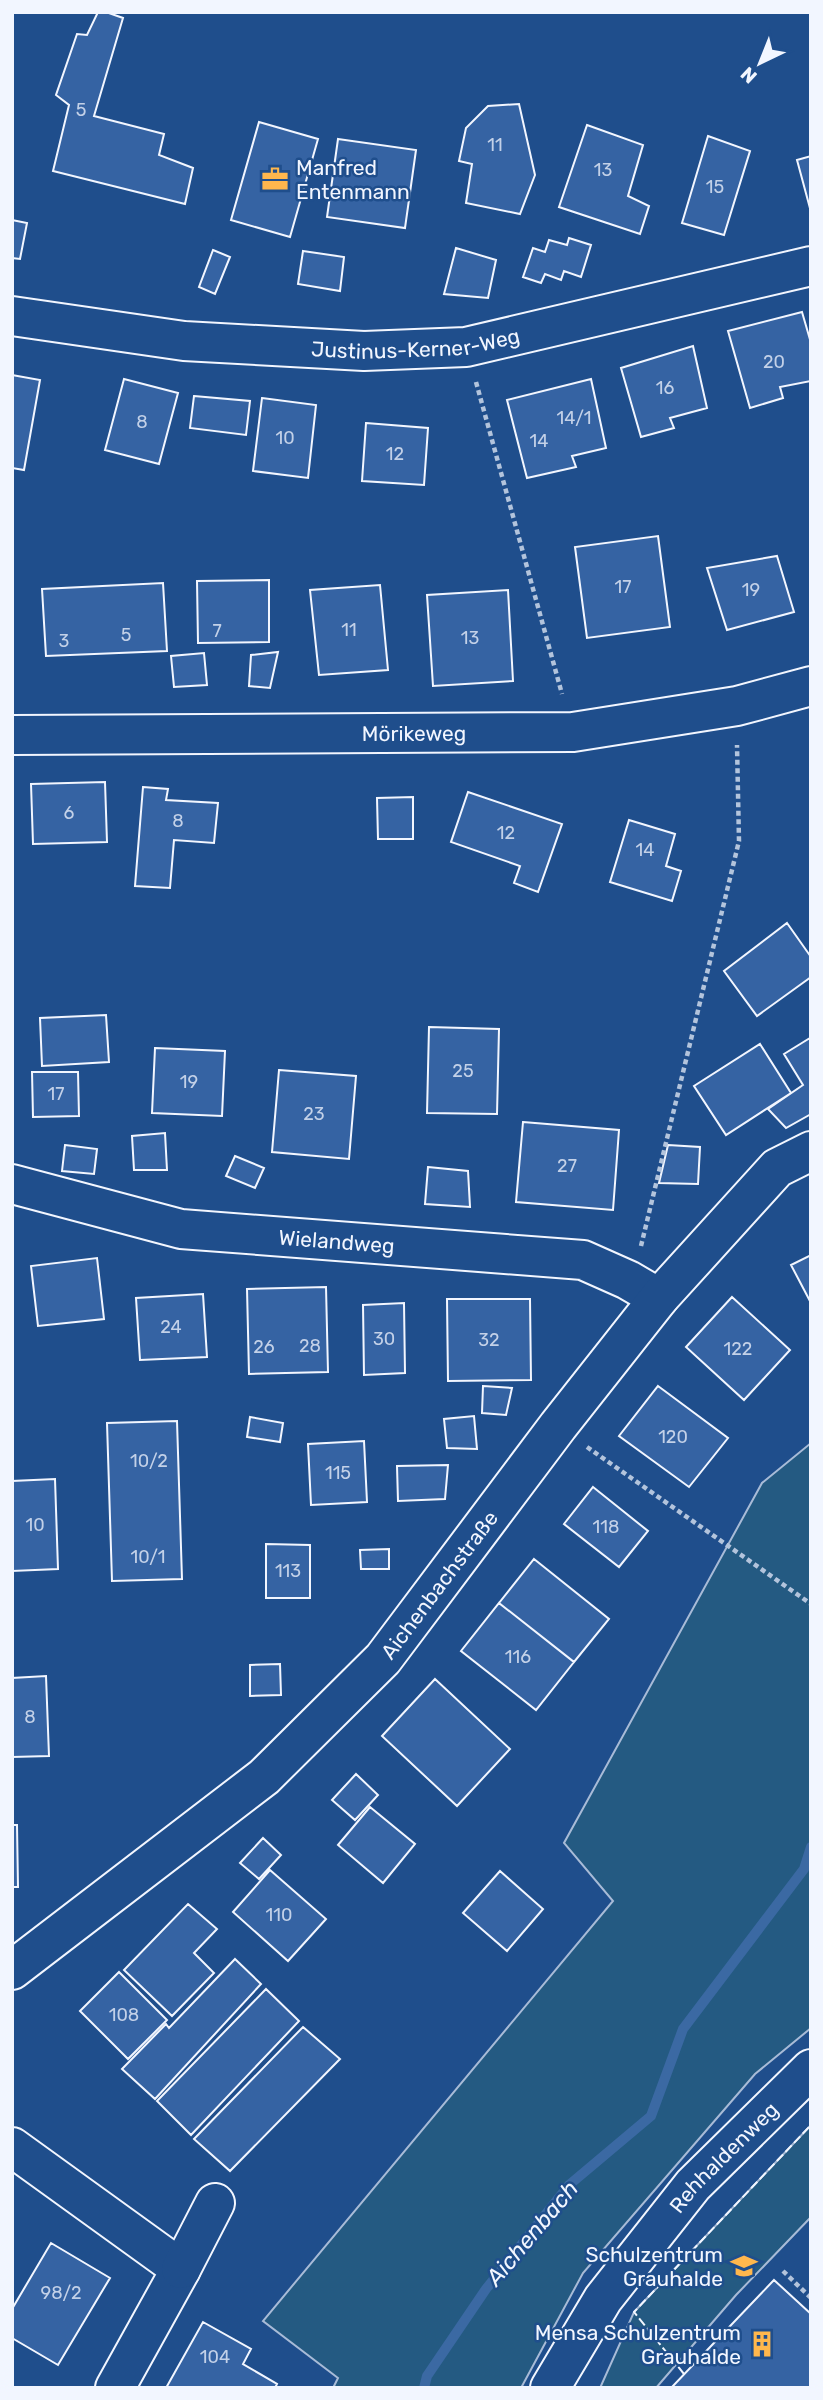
<svg xmlns="http://www.w3.org/2000/svg" width="823" height="2400" font-family="Rubik,sans-serif">
	<style>
		.green { fill: #245a82; stroke: #a8bbd7; stroke-width: 2 }
		.lines { fill: none; stroke-linecap: round; stroke-linejoin: round }
		.stream { stroke: #3b69a3; stroke-width: 10 }
		.building { fill: #3563a3; stroke: #f2f6ff; stroke-width: 2 }
		.minor-casing { stroke: #f2f6ff; stroke-width: 42 }
		.path { stroke: #b3c4dc; stroke-width: 4.5; stroke-dasharray: 5 3.5; stroke-linecap: butt }
		.minor { stroke: #1f4e8c; stroke-width: 38 }
		.fence { stroke: #f2f6ff; stroke-width: 2; stroke-dasharray: 9 3.5; stroke-linecap: butt }
		.labels { text-anchor: middle; dominant-baseline: central; stroke-width: 5; stroke-linejoin: round; paint-order: stroke }
		.number-label { font-size: 18px; fill: #c3d1e8 }
		.poi-label { font-size: 21px; fill: #f2f6ff; stroke: #1f4e8c; text-anchor: end }
		.street-label { font-size: 21px; fill: #f2f6ff; stroke: #1f4e8c }
		.water-label { font-size: 23px; font-style: italic; fill: #f2f6ff; stroke: #1f4e8c }
	</style>
	<rect width="100%" height="100%" fill="#1f4e8c"/>
	<path class="green" d="M811,1443V2028L755,2074L583,2273L521,2388H333L338,2378L263,2321L613,1901L564,1843L762,1483Z
		M811,2125V2217L736,2295L656,2388H600L634,2312Z"/>
	<g class="lines">
		<path class="stream" d="M424,2388L427,2376L486,2289L569,2185L651,2116L683,2029L804,1869L811,1847"/>
	</g>
	<path class="building" d="M98,12H106L123,18L94,116L164,134L159,155L193,168L185,204L53,171L69,105L56,95L77,34L87,35Z
		M519,104L535,175L520,214L466,203L472,164L459,161L466,128L488,106Z
		M259,122L318,139L290,237L231,220Z
		M587,125L643,145L628,196L649,206L640,234L559,207Z
		M708,136L750,151L724,235L682,223Z
		M338,139L416,150L405,228L327,217Z
		M811,156V212L797,160Z
		M12,220L27,223L20,259L12,258Z
		M569,238L591,245L581,277L564,271L561,280L545,274L541,283L523,277L533,248L545,252L549,240L567,245Z
		M456,248L496,260L488,298L444,294Z
		M213,250L230,257L215,294L199,287Z
		M303,251L344,257L340,291L298,284Z
		M802,312L811,343V381L780,387L783,398L750,408L728,331Z
		M693,346L707,408L670,418L674,428L641,437L621,368Z
		M12,375L40,380L24,470L12,468Z
		M124,379L178,393L159,464L105,450Z
		M591,379L606,448L572,456L576,467L527,478L507,400Z
		M194,396L250,401L246,435L190,428Z
		M262,398L316,405L308,478L253,471Z
		M366,423L428,428L424,485L362,481Z
		M658,536L670,627L587,638L575,547Z
		M777,556L794,612L727,630L707,568Z
		M269,580V642L198,643L197,581Z
		M163,583L167,651L46,656L42,589Z
		M380,585L388,670L319,675L310,590Z
		M508,590L513,681L433,686L427,595Z
		M278,652L270,688L249,686L251,655Z
		M204,653L207,685L174,687L171,656Z
		M105,782L107,842L33,844L31,784Z
		M143,787L168,789L166,800L218,803L214,843L174,840L170,888L135,886Z
		M468,792L562,824L538,892L514,883L520,866L451,842Z
		M413,797V839H378L377,798Z
		M629,820L675,834L666,866L681,871L672,901L610,882Z
		M787,923L811,957V977L757,1016L724,971Z
		M106,1015L109,1062L42,1066L40,1018Z
		M429,1027L499,1029L497,1114L427,1113Z
		M810,1038L811,1114L786,1128L768,1109L803,1085L784,1054Z
		M760,1044L791,1093L726,1135L694,1086Z
		M155,1048L225,1051L222,1116L152,1113Z
		M279,1070L356,1076L349,1159L272,1152Z
		M32,1072H78L79,1116L33,1117Z
		M523,1122L619,1130L613,1210L516,1202Z
		M165,1133L167,1170H134L132,1136Z
		M65,1145L97,1149L94,1174L62,1171Z
		M668,1145L700,1147L698,1184L659,1183Z
		M235,1156L264,1168L255,1188L226,1176Z
		M428,1167L468,1171L470,1207L425,1204Z
		M811,1255V1303L791,1265Z
		M97,1258L104,1319L38,1326L31,1266Z
		M326,1287L328,1372L249,1374L247,1289Z
		M203,1294L207,1357L140,1360L136,1298Z
		M732,1297L790,1350L744,1400L686,1347Z
		M447,1299H530L531,1380L448,1381Z
		M404,1303L405,1373L364,1375L363,1305Z
		M483,1386L512,1388L506,1415L482,1413Z
		M658,1386L728,1438L689,1487L619,1436Z
		M474,1416L477,1449L447,1448L444,1419Z
		M250,1417L283,1423L280,1442L247,1437Z
		M177,1421L182,1579L112,1581L107,1423Z
		M364,1441L367,1502L311,1505L308,1444Z
		M448,1465L445,1499L398,1501L397,1466Z
		M55,1479L58,1569L12,1571V1481Z
		M593,1487L648,1531L619,1567L564,1524Z
		M266,1544L310,1545V1598H266Z
		M389,1549V1569H361L360,1550Z
		M534,1559L609,1619L574,1662L499,1603Z
		M499,1603L574,1662L536,1710L461,1651Z
		M280,1664L281,1695L250,1696V1665Z
		M46,1676L49,1756L12,1757V1678Z
		M435,1679L510,1749L457,1806L382,1736Z
		M356,1774L378,1795L355,1820L332,1800Z
		M370,1807L415,1844L383,1883L338,1845Z
		M12,1825H17L18,1887H12Z
		M263,1838L281,1855L259,1879L240,1863Z
		M270,1870L326,1919L288,1961L233,1912Z
		M500,1871L543,1909L507,1951L463,1913Z
		M188,1904L217,1929L194,1953L214,1973L172,2016L124,1970Z
		M235,1959L261,1984L155,2099L122,2069L166,2024L169,2028Z
		M119,1972L167,2020L128,2059L80,2011Z
		M266,1989L299,2021L191,2135L157,2101Z
		M303,2027L340,2059L230,2171L194,2139Z
		M51,2243L110,2278L58,2365L12,2338V2309Z
		M774,2280L811,2314V2388H671Z
		M203,2322L251,2349L243,2364L277,2384L275,2388H166Z"/>
	<g class="lines">
		<g class="minor-casing">
			<g id="minor">
				<path id="s1" d="M12,316L184,341L364,351L466,347L811,266"/>
				<path id="s2" d="M12,735L573,732L737,706L811,686"/>
				<path id="s3" d="M12,1184L181,1229L583,1260L628,1280L659,1298"/>
				<path id="s4" d="M12,1970L264,1777L383,1659L558,1426L659,1298L777,1168L811,1151"/>
				<path d="M12,2147L181,2269L115,2388"/>
				<path d="M181,2269L215,2203"/>
				<path id="s5" d="M550,2388L603,2299L693,2185L811,2069"/>
			</g>
		</g>
		<path class="path" d="M476,382L562,694
			M641,1246L739,841L737,745
			M587,1447L811,1604
			M783,2271L811,2298"/>
		<use href="#minor" class="minor"/>
		<path class="fence" d="M684,2374L634,2312L811,2125"/>
	</g>
	<defs>
		<g id="office-bare" transform="scale(2.1)"><path d="M-6-3h4V-5.5h4V-3h4V5H-6ZM-1-4.5V-3h2v-1.5ZM-6 0V1H6V0Z" fill="#ffb74d" stroke="#1f4e8c" stroke-width="2.5" paint-order="stroke"/></g>
		<g id="school-bare" transform="scale(2.1)"><path d="M0-5L7-2L0 1L-7-2ZM-4 1L0 2.5L4 1V4Q0 6-4 4Z" fill="#ffb74d" stroke="#1f4e8c" stroke-width="2.5" paint-order="stroke"/></g>
		<g id="building-bare" transform="scale(2.1)"><path d="M-4-6H4V6H1V3H-1V6H-4ZM-2.5-4.3h1.7v1.8h-1.7ZM.8-4.3h1.7v1.8H.8ZM-2.5-1h1.7V.8h-1.7ZM.8-1h1.7V.8H.8Z" fill="#ffb74d" stroke="#1f4e8c" stroke-width="2.5" paint-order="stroke"/></g>
	</defs>
	<g fill-rule="evenodd">
		<use href="#office-bare" x="275" y="179"/>
		<use href="#school-bare" x="744" y="2266"/>
		<use href="#building-bare" x="762" y="2344"/>
	</g>
	<g class="labels">
		<g class="number-label">
			<text x="81" y="110">5</text>
			<text x="495" y="145">11</text>
			<text x="603" y="170">13</text>
			<text x="715" y="187">15</text>
			<text x="774" y="362">20</text>
			<text x="665" y="388">16</text>
			<text x="574" y="418">14/1</text>
			<text x="142" y="422">8</text>
			<text x="285" y="438">10</text>
			<text x="539" y="441">14</text>
			<text x="395" y="454">12</text>
			<text x="623" y="587">17</text>
			<text x="751" y="590">19</text>
			<text x="349" y="630">11</text>
			<text x="217" y="631">7</text>
			<text x="126" y="635">5</text>
			<text x="470" y="638">13</text>
			<text x="64" y="641">3</text>
			<text x="69" y="813">6</text>
			<text x="178" y="821">8</text>
			<text x="506" y="833">12</text>
			<text x="645" y="850">14</text>
			<text x="463" y="1071">25</text>
			<text x="189" y="1082">19</text>
			<text x="56" y="1094">17</text>
			<text x="314" y="1114">23</text>
			<text x="567" y="1166">27</text>
			<text x="171" y="1327">24</text>
			<text x="384" y="1339">30</text>
			<text x="489" y="1340">32</text>
			<text x="310" y="1346">28</text>
			<text x="264" y="1347">26</text>
			<text x="738" y="1349">122</text>
			<text x="673" y="1437">120</text>
			<text x="149" y="1461">10/2</text>
			<text x="338" y="1473">115</text>
			<text x="35" y="1525">10</text>
			<text x="606" y="1527">118</text>
			<text x="148" y="1557">10/1</text>
			<text x="288" y="1571">113</text>
			<text x="518" y="1657">116</text>
			<text x="30" y="1717">8</text>
			<text x="279" y="1915">110</text>
			<text x="124" y="2015">108</text>
			<text x="61" y="2293">98/2</text>
			<text x="215" y="2357">104</text>
		</g>
		<g class="poi-label">
			<text x="296" y="167" text-anchor="start">Manfred<tspan x="296" dy="24">Entenmann</tspan></text>
			<text x="723" y="2254">Schulzentrum<tspan x="723" dy="24">Grauhalde</tspan></text>
			<text x="741" y="2332">Mensa Schulzentrum<tspan x="741" dy="24">Grauhalde</tspan></text>
		</g>
		<g class="street-label">
			<text stroke="none"><textPath href="#s1" startOffset="406">Justinus-Kerner-Weg</textPath></text>
			<text stroke="none"><textPath href="#s2" startOffset="402">Mörikeweg</textPath></text>
			<text stroke="none"><textPath href="#s3" startOffset="331">Wielandweg</textPath></text>
			<text stroke="none"><textPath href="#s4" startOffset="578">Aichenbachstraße</textPath></text>
			<text stroke="none"><textPath href="#s5" startOffset="290">Rehhaldenweg</textPath></text>
		</g>
		<g class="water-label">
			<text transform="translate(532 2233) rotate(-50)">Aichenbach</text>
		</g>
	</g>
	<rect width="823" height="2400" fill="none" stroke="#f2f6ff" stroke-width="28"/>
	<g transform="translate(760 63) rotate(223)" stroke="#1f4e8c" stroke-width="5" paint-order="stroke">
	<path d="M0-5L12 26L0 18L-12 26Z" fill="#f2f6ff"/>
	<text y="-10" font-size="19" font-weight="bold" text-anchor="middle" fill="#f2f6ff">N</text>
	</g>
</svg>
